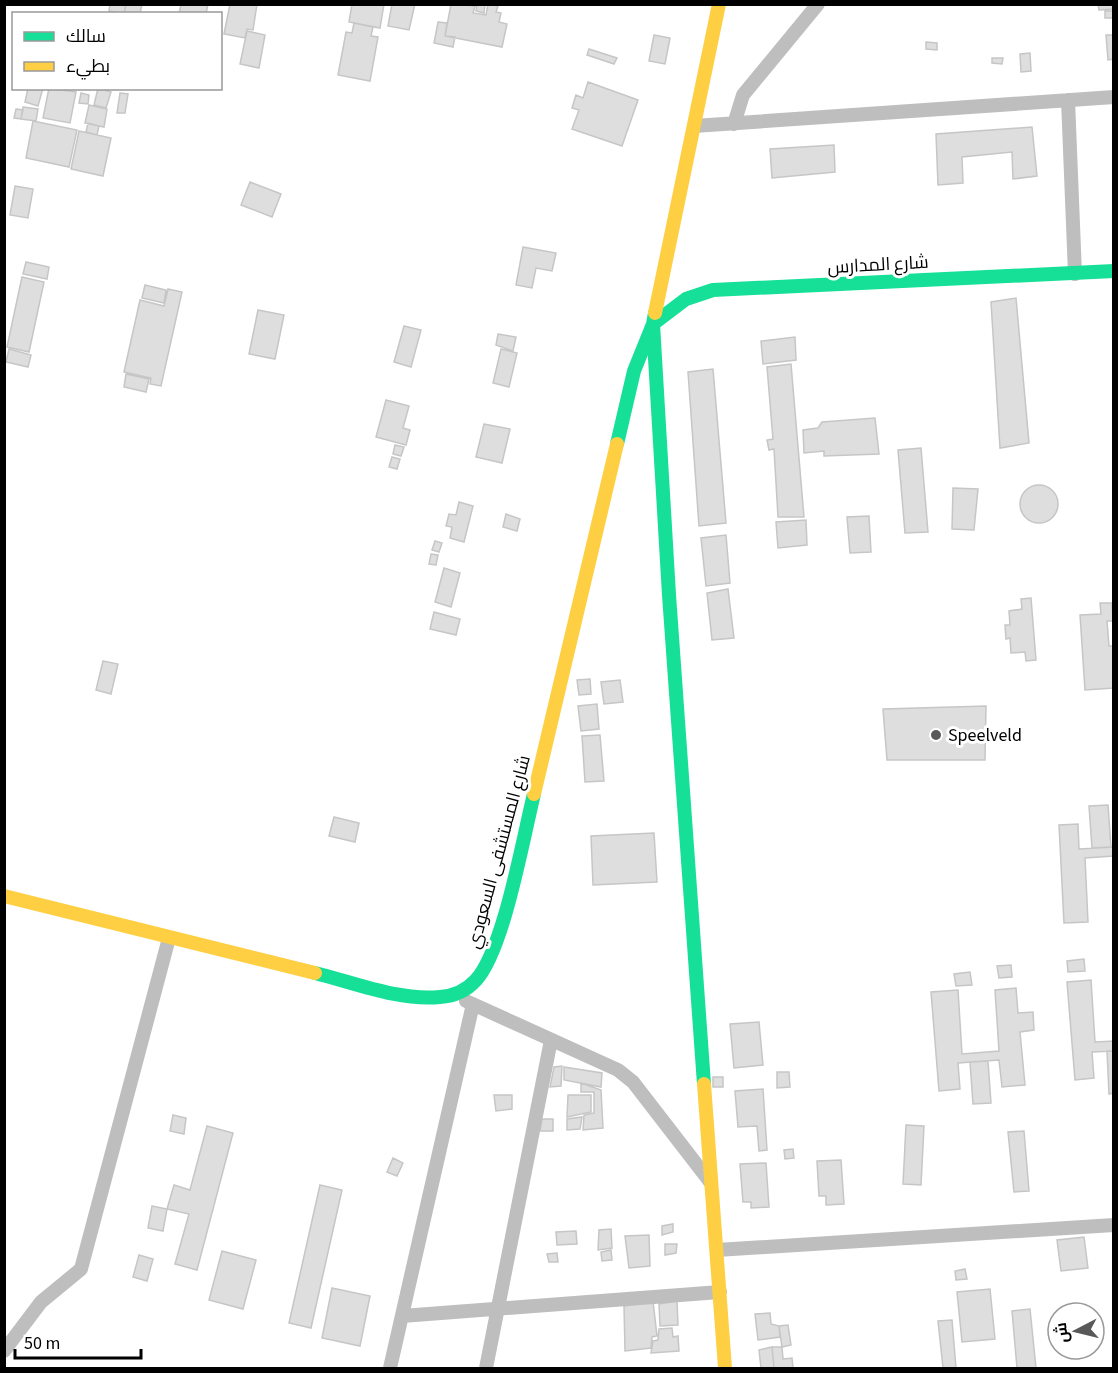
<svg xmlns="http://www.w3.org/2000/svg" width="1118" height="1373" font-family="'Source Sans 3',Cairo,sans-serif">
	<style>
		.building { fill: #dedede; stroke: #c6c6c6; stroke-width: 1.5 }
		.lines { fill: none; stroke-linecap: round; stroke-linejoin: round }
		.street { stroke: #bebebe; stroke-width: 14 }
		.fast { stroke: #16e098; stroke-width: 14 }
		.slow { stroke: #ffcf43; stroke-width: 14 }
		.poi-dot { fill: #595959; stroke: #fff; stroke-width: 2 }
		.labels { text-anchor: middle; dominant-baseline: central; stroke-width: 6; stroke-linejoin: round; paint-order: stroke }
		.street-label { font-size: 18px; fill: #000; stroke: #fff }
		.poi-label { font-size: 18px; fill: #000; stroke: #fff; text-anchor: start }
	</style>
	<rect width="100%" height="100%" fill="#fff"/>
	<path class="building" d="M110,4H126L124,14L109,11Z
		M126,4H142L140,14H124Z
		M181,4H208L206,14H179Z
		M230,4H257L253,30L247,29L245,38L224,34Z
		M352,4H384L380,28L349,22Z
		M392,4H415L409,30L388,26Z
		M451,4L475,6L473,13L486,15L488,4L498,6L496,12L501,13L499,22L507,24L502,47L445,36Z
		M477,4H485L484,13L476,11Z
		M1098,4H1114V9L1099,10Z
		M1105,11H1114V18H1105Z
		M438,22L447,23L445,36L455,37L453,47L434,43Z
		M354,23L373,27L371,36L378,37L370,81L338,75L346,32L352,33Z
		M247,31L265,35L259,68L240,64Z
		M654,35L670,38L665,64L649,61Z
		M1106,35H1114V59L1108,60Z
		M926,42L937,43V50L926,49Z
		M589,49L617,58L614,64L587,55Z
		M1030,53L1031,71L1021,72L1020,54Z
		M992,58H1003L1002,64L992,63Z
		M588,82L638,100L622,146L572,129L579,110L572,108L576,95L583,98Z
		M28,88H43L38,106L25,102Z
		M49,88L76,92L70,123L43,118Z
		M98,88L111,92L106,108L94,105Z
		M81,93L89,95L88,104L79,103Z
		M120,93L128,94L125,113H117Z
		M89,105L107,109L104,127L85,123Z
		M23,107L38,109L36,121L21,119Z
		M16,109L23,110L21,119L14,118Z
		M33,121L77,130L69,167L26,158Z
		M88,123L99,126L97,135L86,132Z
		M1032,127L1037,176L1013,179L1012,152L962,157L963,183L938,185L936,134Z
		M79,131L111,138L103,176L71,169Z
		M834,145L835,172L772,178L770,149Z
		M250,182L281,194L272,217L241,205Z
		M15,186L33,189L28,218L10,215Z
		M523,247L556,253L552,271L536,268L532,288L516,285Z
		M26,262L49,267L47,279L23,274Z
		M22,277L44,282L29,352L7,347Z
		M145,285L166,290L164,303L142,298Z
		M168,289L182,292L161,386L150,384L151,378L124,372L140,300L164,306Z
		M1016,298L1029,443L1000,448L991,302Z
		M258,310L284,315L275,359L249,354Z
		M404,326L421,330L411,367L394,362Z
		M498,334L516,337L513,351L496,345Z
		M795,337L796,360L763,364L761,341Z
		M9,349L31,355L28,367L6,362Z
		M501,349L517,353L509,387L493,383Z
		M791,364L804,517H778L774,449L769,450L767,440L773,439L767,367Z
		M713,369L726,523L699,526L688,372Z
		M126,374L149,379L146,392L124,387Z
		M386,400L409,406L403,428L410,430L406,445L376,437Z
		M875,418L879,454L824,456V451L804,453L803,430L818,428L822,422Z
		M484,424L510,429L502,463L476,457Z
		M395,445L404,447L401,456L393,454Z
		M921,448L928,532L905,533L898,450Z
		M392,457L400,459L397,469L389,467Z
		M1020 504a19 19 0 1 1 38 0a19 19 0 1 1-38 0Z
		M953,488L978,489L974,530L952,529Z
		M459,502L473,506L464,542L450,538L452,527L446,526L449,514L456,515Z
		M506,514L520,519L517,531L503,527Z
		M869,516L871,552L850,553L847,517Z
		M806,520L807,545L778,548L776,522Z
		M726,535L730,583L706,586L701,538Z
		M435,541L442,543L439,552L432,550Z
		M431,554L438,555L436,565L429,564Z
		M444,568L460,573L451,607L435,602Z
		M728,589L734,638L712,640L707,593Z
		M1031,598L1036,660L1026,661L1025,652L1011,653L1010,638L1006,639L1005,625H1010L1009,611L1022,609L1021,599Z
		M1100,603H1112L1113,621H1107L1109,646H1114V688L1085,690L1080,615L1101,614Z
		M434,612L460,619L456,635L430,629Z
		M103,661L118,664L111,694L96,690Z
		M590,679L591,694L579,695L577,680Z
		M620,680L623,702L604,704L601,682Z
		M597,704L599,729L581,731L578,706Z
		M986,706L985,760H887L883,709Z
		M600,735L604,781L585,782L582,736Z
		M1108,805L1111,847L1092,848L1089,806Z
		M334,817L359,823L355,842L329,836Z
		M1078,824L1079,849L1114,847V856L1085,858L1088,922L1064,923L1059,825Z
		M654,833L657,882L593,885L591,836Z
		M1084,959L1085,971L1068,972L1067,961Z
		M1011,965L1012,977L999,978L997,966Z
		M970,972L972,985L956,986L954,974Z
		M1091,980L1095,1042L1114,1041V1051L1092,1052L1094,1078L1075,1080L1067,982Z
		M1016,988L1018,1013L1033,1012L1034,1030L1020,1032L1025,1085L1002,1087L999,1060L958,1063L960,1089L939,1091L931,992L958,990L962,1054L999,1051L995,990Z
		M759,1022L763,1065L734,1068L730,1024Z
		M1107,1051H1114V1093L1109,1094Z
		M988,1061L991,1103L973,1104L970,1062Z
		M562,1066L561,1086L550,1087L554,1067Z
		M564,1067L602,1073L601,1087L564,1080Z
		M777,1072H789L790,1087L777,1088Z
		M713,1077H723V1087H713Z
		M581,1083L601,1090L603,1128L583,1130L584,1115L594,1113V1092H581Z
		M763,1089L767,1150L759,1151L757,1126L738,1127L735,1091Z
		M494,1095H512V1109L496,1111Z
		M568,1095H591V1112L567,1117Z
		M173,1115L186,1118L184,1134L170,1131Z
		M582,1117L580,1129L567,1130V1119Z
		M542,1119H553V1131H540Z
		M906,1125L924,1126L921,1185L903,1184Z
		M207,1126L233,1133L197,1270L175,1264L189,1214L167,1209L174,1185L190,1190Z
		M1024,1131L1029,1191L1014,1192L1008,1132Z
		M793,1149L794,1158L785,1159L784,1150Z
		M393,1158L403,1163L397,1176L387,1172Z
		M841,1160L844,1204L826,1205V1196H819L817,1161Z
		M766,1163L769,1207L751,1208V1202H743L740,1164Z
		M320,1185L342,1190L311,1328L289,1323Z
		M152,1206L167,1209L163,1231L148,1228Z
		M673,1224V1232L662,1235V1226Z
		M611,1229L612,1248L598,1250L599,1230Z
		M576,1231L577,1244L557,1245L556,1232Z
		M649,1235L650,1266L629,1268L625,1236Z
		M1084,1237L1088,1268L1061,1271L1057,1240Z
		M665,1244H677L676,1253L665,1255Z
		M611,1250L612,1260L602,1261L601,1252Z
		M222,1251L256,1260L243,1309L209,1300Z
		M557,1253L558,1262H549L547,1254Z
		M139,1255L153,1259L147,1281L133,1277Z
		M965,1269L967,1279L956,1280L955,1271Z
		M332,1288L370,1296L360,1346L322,1338Z
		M990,1289L995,1339L962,1342L957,1292Z
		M653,1301L657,1336L652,1337L651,1348L625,1351L624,1306Z
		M677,1301L678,1325L660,1326L659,1304Z
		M1030,1309L1036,1368H1017L1012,1311Z
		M770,1313L771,1324L779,1326L780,1337L758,1340L755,1314Z
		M952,1320L956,1368H943L938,1321Z
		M788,1325L791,1345L782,1347L779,1326Z
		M672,1328L673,1337L678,1336L679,1351L651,1353L653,1341L658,1340L659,1329Z
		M772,1347L774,1368H761L759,1350Z
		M772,1347H782L783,1359L792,1358L793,1368H774Z"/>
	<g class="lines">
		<path class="street" d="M1068,100L1075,274
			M734,124L743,95L818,4
			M694,126L1114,97
			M466,1001L618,1070L633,1082L711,1183
			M717,1250L1114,1225
			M402,1316L720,1292
			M4,1351L41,1302L81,1269L169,938
			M390,1368L473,1004
			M486,1368L551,1040"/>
		<path class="fast" d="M655,313L653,324L669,595L704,1084
			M617,444L634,371L653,324L686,299L713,290L1114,271
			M315,973C355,983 399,1001 440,997C454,996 467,990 476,980C504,949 523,838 534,794"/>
		<path class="slow" d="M655,313L719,4
			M534,794L617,444
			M4,896L315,973
			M704,1084L725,1368"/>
	</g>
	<circle class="poi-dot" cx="936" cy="735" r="6"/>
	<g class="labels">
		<g class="street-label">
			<text transform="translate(878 265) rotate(-3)">شارع المدارس</text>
			<text transform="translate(499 852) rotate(-75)">شارع المستشفى السعودي</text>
		</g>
		<g class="poi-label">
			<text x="948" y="735">Speelveld</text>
		</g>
	</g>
	<rect width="1118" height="1373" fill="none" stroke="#000000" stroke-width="12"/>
	<rect x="12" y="12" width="210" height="78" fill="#ffffff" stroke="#999999" stroke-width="1.5"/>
	<rect x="24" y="32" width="30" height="9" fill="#16e098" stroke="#999999" stroke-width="1.5"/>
	<text x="66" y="42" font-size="18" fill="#000000">سالك</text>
	<rect x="24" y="62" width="30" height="9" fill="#ffcf43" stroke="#999999" stroke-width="1.5"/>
	<text x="66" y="72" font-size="18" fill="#000000">بطيء</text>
	<g transform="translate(1076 1331) rotate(263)"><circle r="28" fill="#ffffff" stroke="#999999" stroke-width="1.5"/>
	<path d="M0-4.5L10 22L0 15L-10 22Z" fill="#595959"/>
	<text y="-9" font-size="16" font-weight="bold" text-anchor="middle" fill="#000000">ش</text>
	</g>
	<path d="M15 1349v9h126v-9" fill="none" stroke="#000000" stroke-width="3"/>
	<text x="24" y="1349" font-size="18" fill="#000000" stroke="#ffffff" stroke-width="4.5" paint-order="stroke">50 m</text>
</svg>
